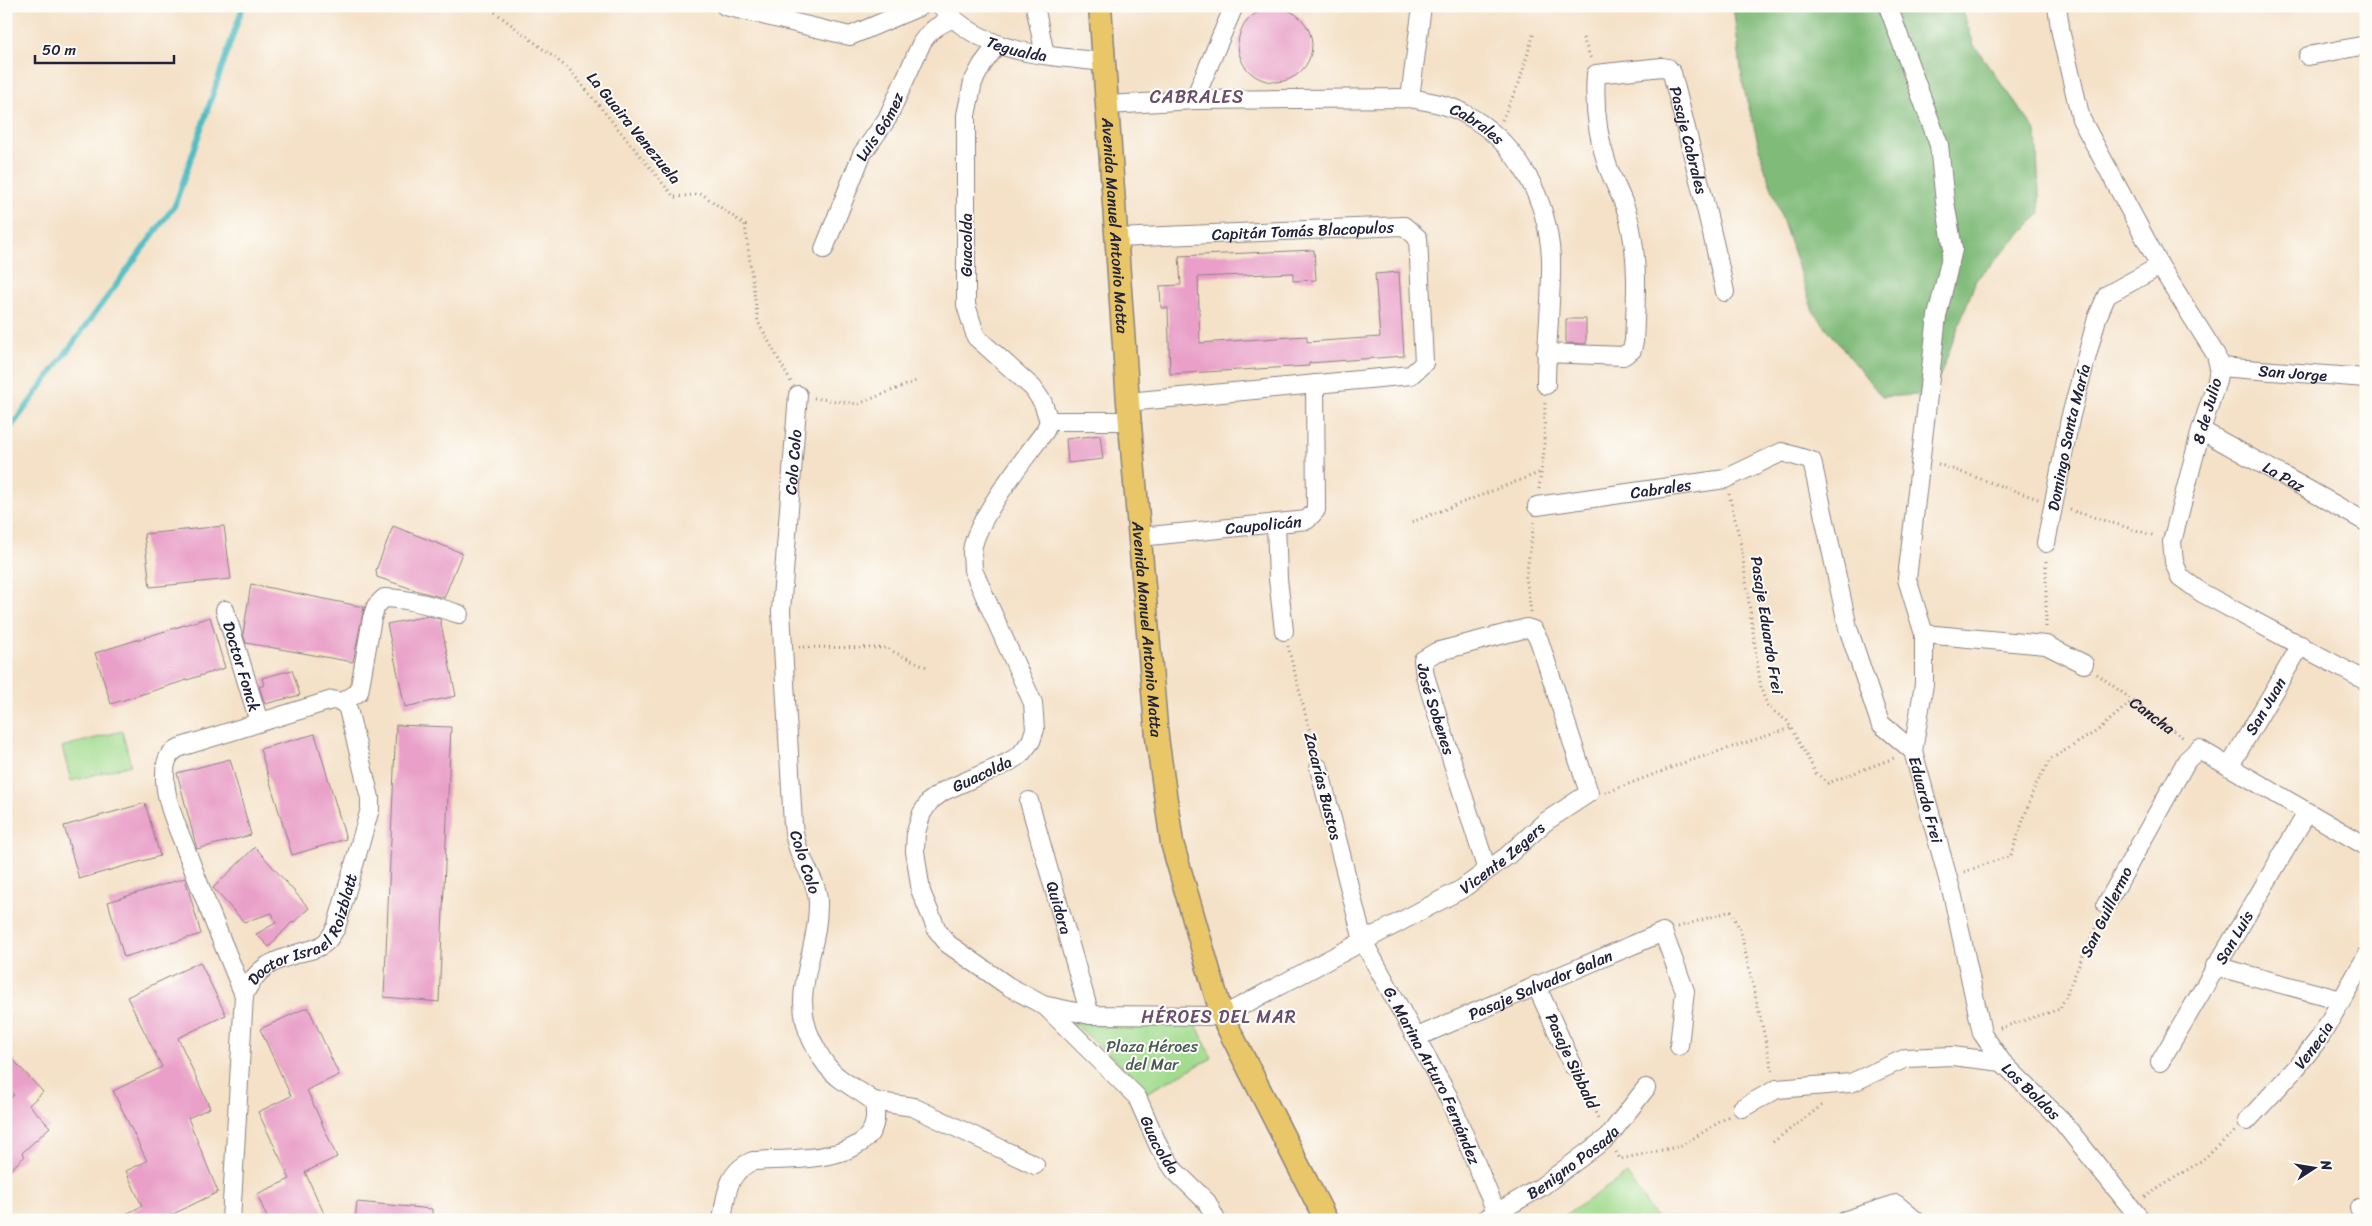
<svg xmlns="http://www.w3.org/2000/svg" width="2372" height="1226" font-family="Sriracha,sans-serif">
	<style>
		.green { fill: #a1db8e; stroke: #627e64 }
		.forest { fill: #80bb79; stroke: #516e5a }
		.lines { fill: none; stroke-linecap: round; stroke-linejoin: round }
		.stream { stroke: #4dbcc3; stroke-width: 5.5 }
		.building { fill: #e99fc8 }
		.minor-casing { stroke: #8b8281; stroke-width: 20 }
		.major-casing { stroke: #8b8281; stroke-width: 25 }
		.path { stroke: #8b8281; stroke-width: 3; stroke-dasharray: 1 4; stroke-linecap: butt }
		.minor { stroke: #fff; stroke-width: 18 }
		.major { stroke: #e9c769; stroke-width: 22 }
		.labels { text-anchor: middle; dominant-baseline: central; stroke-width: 4; stroke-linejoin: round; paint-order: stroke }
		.street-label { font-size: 16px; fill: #22223b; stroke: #fdfcf7 }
		.park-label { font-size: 16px; fill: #485a54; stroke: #fdfcf7 }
		.neighbourhood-label { font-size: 18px; letter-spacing: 1px; fill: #684e6c; stroke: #fdfcf7 }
	</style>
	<rect width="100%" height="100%" fill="#fdfcf7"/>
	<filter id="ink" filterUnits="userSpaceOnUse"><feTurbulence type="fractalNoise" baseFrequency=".02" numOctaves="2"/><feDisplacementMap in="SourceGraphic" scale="10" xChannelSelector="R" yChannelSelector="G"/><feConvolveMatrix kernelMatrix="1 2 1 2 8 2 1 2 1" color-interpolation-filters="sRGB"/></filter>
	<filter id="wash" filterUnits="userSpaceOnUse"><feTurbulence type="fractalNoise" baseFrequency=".0096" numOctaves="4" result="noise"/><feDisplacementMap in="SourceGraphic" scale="20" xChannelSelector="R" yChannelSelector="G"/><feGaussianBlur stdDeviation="1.12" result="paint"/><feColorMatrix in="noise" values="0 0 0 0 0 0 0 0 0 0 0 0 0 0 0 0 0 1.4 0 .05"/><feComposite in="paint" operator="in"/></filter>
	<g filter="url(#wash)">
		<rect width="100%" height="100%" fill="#f4e1c7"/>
		<path class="green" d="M122,731L131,765L71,781L62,747Z
			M1070,1020L1105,1025L1196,1024L1212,1058L1142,1095L1125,1069Z
			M1627,1174L1657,1220H1558Z"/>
		<path class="forest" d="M1733,6H1961L1974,45L2036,131L2040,214L1976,280L1933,394L1882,397L1813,311L1764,165L1743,85Z"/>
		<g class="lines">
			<path class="stream" d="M6,434L175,205L243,6"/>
		</g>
		<g id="blocks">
			<path class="building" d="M1238 45a37 37 0 1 1 74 0a37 37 0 1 1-74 0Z
				M1314,250L1316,280L1293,281V273L1198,277L1200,343L1307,336V342L1380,337L1375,274L1399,272L1404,356L1309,363V366L1170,374L1168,308H1161L1160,286L1181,285L1179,256Z
				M1566,319H1586V344L1566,343Z
				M1100,435L1103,459L1068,463L1066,439Z
				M224,526L231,579L150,587L144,534Z
				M393,526L462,553L444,598L418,591L377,577L376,570Z
				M251,584L364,607L353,662L246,643L243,634Z
				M428,616L440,619L456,696L405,707L387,624Z
				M210,617L225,668L111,704L95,653Z
				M292,670L300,695L265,704L259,687L264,685L262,678Z
				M396,725L451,727L439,1002L384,997Z
				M315,734L346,839L292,855L260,749Z
				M230,759L251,835L197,849L177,773Z
				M145,803L160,856L79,879L64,826Z
				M255,847L309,908L293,923L292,922L269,947L256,934L276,923L272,913L244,922L213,888Z
				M185,878L201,934L124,957L108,902Z
				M200,962L226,1015L178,1038L210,1108L188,1118L218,1192L161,1220H114L142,1206L126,1171L147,1161L113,1091L162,1067L127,997Z
				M308,1007L339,1075L307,1090L337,1157L305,1172L327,1220H268L257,1194L290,1179L258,1112L291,1096L260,1029Z
				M6,1052L43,1092L29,1105L50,1127L22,1153L25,1156L6,1174V1101L14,1095L6,1087Z
				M357,1202L432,1209V1220H355Z"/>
		</g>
	</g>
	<g filter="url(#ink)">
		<use href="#blocks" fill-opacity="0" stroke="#8b8281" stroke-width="1"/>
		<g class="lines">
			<g class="minor-casing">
				<g id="minor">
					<path d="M725,6L850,36L921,6"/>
					<path id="s2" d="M941,6C984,55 1044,55 1105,62"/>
					<path d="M1035,6L1045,55"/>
					<path d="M1888,6L1939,145L1945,202L1953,249L1937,316L1907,579L1924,634V684L1913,751"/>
					<path d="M2057,6L2061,34L2081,119L2160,266L2216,355L2219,367L2217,381L2201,430L2172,542L2174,562L2180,577L2202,593L2366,681"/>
					<path id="s3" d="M996,46L982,65L973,82L966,115V305L976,337L1033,388L1043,403L1049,421L1045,431C1025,458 976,519 972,551C972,557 973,564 973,570L1033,703L1035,729L1031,741L1020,755L1007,763L944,791L930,801L922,813L916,832L915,851L921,892L937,930L948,944L1008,986L1043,1005L1090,1015L1222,1016L1462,889L1507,856L1545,822L1589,793L1539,640L1533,630L1527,628L1436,652L1423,660L1425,676L1487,870"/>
					<path d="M2308,56L2366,45"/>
					<path d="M1410,98L1422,6"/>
					<path d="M1194,100L1234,6"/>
					<path id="s4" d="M1108,105L1194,100L1410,98C1429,102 1448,104 1465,114C1518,142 1548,200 1551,258C1552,300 1546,343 1546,385"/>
					<path id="s5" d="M1117,238L1404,226L1418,238L1424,363L1411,375L1128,402"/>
					<path id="s6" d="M824,249L862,154L887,119L922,42C930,30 939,24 952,19"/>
					<path id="s7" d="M1546,353L1623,356L1632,350L1634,341C1636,300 1639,261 1629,220C1625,201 1613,183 1607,164C1597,135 1594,104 1596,74L1662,67L1668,68L1672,73C1690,146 1710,218 1725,292"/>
					<path id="s8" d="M2219,367L2366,378"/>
					<path d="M1049,421H1130"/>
					<path id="s9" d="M2201,430L2366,522"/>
					<path id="s10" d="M1537,506L1725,479L1782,452L1812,461L1848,628L1880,723L1913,751L1953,897L1982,1033L2002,1062"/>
					<path d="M1276,523L1278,579L1284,631"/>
					<path id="s11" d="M1140,537L1307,520L1316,510L1315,384"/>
					<path id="s12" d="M2046,543L2070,419L2097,318L2107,295L2160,266"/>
					<path id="s13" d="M225,610L259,722"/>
					<path d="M1924,634L2046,645L2084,664"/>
					<path d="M343,702L359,692L372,618L376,606L384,598C411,599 434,606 459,614"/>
					<path id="s14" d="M2229,767L2301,645"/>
					<path id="s15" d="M1319,768L1363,941L1448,1096L1497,1214"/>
					<path id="s16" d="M1029,801L1090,1015"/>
					<path d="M2106,905L2187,760L2199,749L2366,846"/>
					<path d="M2215,966L2341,1000"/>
					<path d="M1536,985L1573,1066"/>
					<path d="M244,995C224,946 203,897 185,847C176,824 164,798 165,774C165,760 169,752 181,747L332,700L343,702"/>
					<path id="s17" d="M1046,1007L1137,1097L1159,1147L1175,1171L1207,1202L1216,1220"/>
					<path id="s18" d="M1417,1037L1663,932L1685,991L1679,1046"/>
					<path id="s19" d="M2160,1062L2307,813"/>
					<path d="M873,1101L913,1107L1035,1165"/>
					<path id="s20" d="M1742,1108L1777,1089L1851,1083L1906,1058L1952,1056L2002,1062L2061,1120L2141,1220"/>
					<path id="s21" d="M2247,1121L2296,1068L2321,1036L2366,957"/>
					<path d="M2359,1208L2366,1210"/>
					<path id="s22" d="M231,1220L244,995C257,966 273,961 302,952C311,950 320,948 327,941C331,937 333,932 336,928L370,809V798L348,709L343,702"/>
					<path id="s23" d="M722,1220C726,1195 727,1171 753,1161C791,1158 891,1165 873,1101C862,1092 849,1086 838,1077C829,1070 822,1060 817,1050C785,997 818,959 818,905C819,884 804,867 798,848C795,840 794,833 793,825L781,611L798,395"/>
					<path id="s24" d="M1484,1220L1541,1187L1608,1137L1646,1088"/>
					<path d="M1846,1220L1896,1204L1915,1220"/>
				</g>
			</g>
			<g class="major-casing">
				<g id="major">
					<path id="s25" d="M1100,6L1128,402L1157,737L1172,843L1222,1016L1326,1220"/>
				</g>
			</g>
			<g class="path">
				<path d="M487,6L569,69L674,197L702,194L745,225L758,322L791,382"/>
				<path d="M1583,38L1591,59"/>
				<path d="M1502,120L1519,83L1534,32"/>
				<path d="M814,398L858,404L916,381"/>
				<path d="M1938,464L2038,499"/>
				<path d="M1539,489L1544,451L1545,400"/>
				<path d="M1729,494L1741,545L1761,689L1768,707L1787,721L1816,773L1828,783L1894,758"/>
				<path d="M2070,510L2155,536"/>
				<path d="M1412,522L1541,472"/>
				<path d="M1531,612L1526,577L1534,522"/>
				<path d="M2046,627V559"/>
				<path d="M1288,646L1315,752"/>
				<path d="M799,647L885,648L929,668"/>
				<path id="s1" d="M2097,674L2185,739"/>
				<path d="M1605,793L1686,762L1791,728"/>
				<path d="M1964,872L2011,855L2035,786L2051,759L2097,731L2132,701"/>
				<path d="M1678,927L1731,911L1740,929L1773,1073"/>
				<path d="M2000,1028L2060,1009L2099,919"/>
				<path d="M1580,1081L1599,1120"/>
				<path d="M1773,1142L1825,1103"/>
				<path d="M1616,1152L1620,1159L1681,1146L1729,1116"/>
				<path d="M2145,1197L2201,1161L2235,1131"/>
			</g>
			<use href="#minor" class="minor"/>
			<use href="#major" class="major"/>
		</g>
	</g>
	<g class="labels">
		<g class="street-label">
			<text stroke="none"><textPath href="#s2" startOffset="89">Tegualda</textPath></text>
			<text stroke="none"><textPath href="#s4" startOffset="375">Cabrales</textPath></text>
			<text stroke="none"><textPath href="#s6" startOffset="135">Luis Gómez</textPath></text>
			<text transform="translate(634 128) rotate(51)">La Guaira Venezuela</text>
			<text stroke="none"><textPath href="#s7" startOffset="518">Pasaje Cabrales</textPath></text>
			<text stroke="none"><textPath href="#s25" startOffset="220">Avenida Manuel Antonio Matta</textPath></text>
			<text stroke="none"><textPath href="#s5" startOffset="186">Capitán Tomás Blacopulos</textPath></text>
			<text transform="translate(966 245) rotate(-90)">Guacolda</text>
			<text stroke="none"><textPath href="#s8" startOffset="74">San Jorge</textPath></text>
			<text transform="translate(2207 411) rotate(-74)">8 de Julio</text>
			<text stroke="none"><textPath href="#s12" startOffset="108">Domingo Santa María</textPath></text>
			<text stroke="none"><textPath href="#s23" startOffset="902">Colo Colo</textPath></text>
			<text stroke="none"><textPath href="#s9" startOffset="95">La Paz</textPath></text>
			<text stroke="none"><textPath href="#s10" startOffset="125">Cabrales</textPath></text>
			<text stroke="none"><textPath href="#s11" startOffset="124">Caupolicán</textPath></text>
			<text transform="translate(1767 625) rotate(81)">Pasaje Eduardo Frei</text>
			<text stroke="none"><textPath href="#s25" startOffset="625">Avenida Manuel Antonio Matta</textPath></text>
			<text stroke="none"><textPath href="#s13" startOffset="59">Doctor Fonck</textPath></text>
			<text stroke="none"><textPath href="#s14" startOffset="71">San Juan</textPath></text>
			<text stroke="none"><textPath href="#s3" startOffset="2106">José Sobenes</textPath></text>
			<text stroke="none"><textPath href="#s1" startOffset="69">Cancha</textPath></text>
			<text transform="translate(982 774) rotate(-25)">Guacolda</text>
			<text transform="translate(1323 786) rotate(76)">Zacarías Bustos</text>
			<text stroke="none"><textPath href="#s10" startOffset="649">Eduardo Frei</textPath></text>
			<text stroke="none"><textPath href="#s3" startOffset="1658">Vicente Zegers</textPath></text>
			<text transform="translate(805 862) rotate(72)">Colo Colo</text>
			<text stroke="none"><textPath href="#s16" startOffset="111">Quidora</textPath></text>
			<text transform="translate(2106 912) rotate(-64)">San Guillermo</text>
			<text stroke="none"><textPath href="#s22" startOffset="320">Doctor Israel Roizblatt</textPath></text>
			<text stroke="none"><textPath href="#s19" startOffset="145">San Luis</textPath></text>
			<text stroke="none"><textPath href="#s18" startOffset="134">Pasaje Salvador Galan</textPath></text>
			<text stroke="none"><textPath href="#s21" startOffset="101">Venecia</textPath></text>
			<text transform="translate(1572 1061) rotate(65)">Pasaje Sibbald</text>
			<text stroke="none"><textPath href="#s15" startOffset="330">G. Marina Arturo Fernández</textPath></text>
			<text stroke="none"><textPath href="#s20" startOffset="312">Los Boldos</textPath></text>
			<text stroke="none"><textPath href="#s17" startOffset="181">Guacolda</textPath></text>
			<text stroke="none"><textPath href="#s24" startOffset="106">Benigno Posada</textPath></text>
		</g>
		<g class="park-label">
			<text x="1152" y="1046">Plaza Héroes<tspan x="1152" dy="18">del Mar</tspan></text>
		</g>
		<g class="neighbourhood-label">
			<text x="1197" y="97">CABRALES</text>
			<text x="1219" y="1017">HÉROES DEL MAR</text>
		</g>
	</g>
	<rect width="2372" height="1226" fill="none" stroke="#fdfcf7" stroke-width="25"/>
	<g transform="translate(2314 1168) rotate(78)" stroke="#fdfcf7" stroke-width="4" paint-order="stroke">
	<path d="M0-4L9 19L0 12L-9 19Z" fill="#22223b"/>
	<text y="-8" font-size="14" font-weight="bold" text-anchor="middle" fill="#22223b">N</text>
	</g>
	<path d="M35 55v8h139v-8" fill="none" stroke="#22223b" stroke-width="2.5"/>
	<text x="42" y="55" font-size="15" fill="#22223b" stroke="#fdfcf7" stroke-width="4" paint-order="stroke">50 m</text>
</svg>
